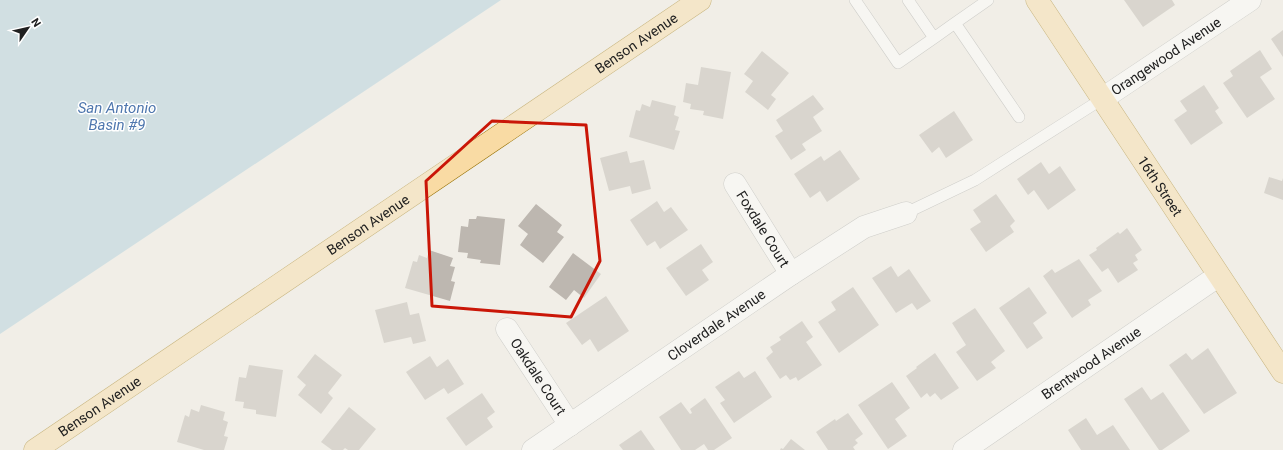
<svg xmlns="http://www.w3.org/2000/svg" width="1283" height="450" font-family="Roboto,sans-serif">
	<style>
		.water { fill: #aacddc }
		.building { fill: #bdb7b0 }
		.lines { fill: none; stroke-linecap: round; stroke-linejoin: round }
		.service-casing { stroke: #a7a7a7; stroke-width: 12 }
		.minor-casing { stroke: #a7a7a7; stroke-width: 23 }
		.primary-casing { stroke: #987205; stroke-width: 23 }
		.service { stroke: #fff; stroke-width: 11 }
		.minor { stroke: #fff; stroke-width: 22 }
		.primary { stroke: #f9dba4; stroke-width: 22 }
		.marked { fill: none; stroke: #ca1607; stroke-width: 3; stroke-linejoin: round }
		.labels { text-anchor: middle; dominant-baseline: central; stroke-width: 3; stroke-linejoin: round; paint-order: stroke }
		.street-label { font-size: 14px; fill: #202020; stroke: #fff }
		.water-label { font-size: 15px; font-style: italic; fill: #4f77ae; stroke: #fff }
	</style>
	<rect width="100%" height="100%" fill="#f1eee7"/>
	<path class="water" d="M0,0H501L0,334Z"/>
	<path class="building" d="M1124,0H1172L1175,5L1143,27Z
		M1283,30V57L1271,39Z
		M1260,50L1272,69L1260,77L1275,99L1247,118L1223,83L1233,76L1230,71Z
		M762,51L789,73L771,95L776,99L768,110L745,92L753,81L744,74Z
		M701,67L731,72L723,119L703,115L704,111L690,109L691,104L683,102L686,83L698,85Z
		M1204,85L1219,108L1215,111L1223,123L1191,145L1174,120L1187,111L1180,101Z
		M813,95L824,109L813,117L822,131L802,144L806,150L791,160L775,136L783,131L776,120Z
		M652,100L676,106L674,115L679,117L675,130L680,131L674,150L629,137L636,110L640,111L642,104L650,107Z
		M954,111L973,140L946,158L939,147L932,153L919,135Z
		M840,150L860,179L827,202L820,191L810,198L794,174L821,156L824,161Z
		M627,151L630,163L644,160L651,189L632,194L630,186L609,191L600,158Z
		M1041,162L1049,174L1060,166L1076,190L1048,210L1034,190L1028,195L1017,179Z
		M1269,177L1282,181L1283,178V200L1264,193Z
		M996,194L1015,221L1010,226L1014,232L986,252L970,229L981,222L973,210Z
		M657,201L664,212L671,207L688,230L660,249L655,241L647,246L630,220Z
		M536,204L562,225L557,232L564,237L543,263L520,245L528,234L518,226Z
		M477,216L505,219L500,265L480,263L481,260L467,258L468,253L458,252L461,226L468,227L469,219H476Z
		M1127,228L1142,250L1135,255L1138,260L1133,263L1138,270L1118,283L1108,268L1102,272L1089,255L1097,250L1096,248L1118,232L1120,234Z
		M701,244L713,262L702,270L709,280L686,296L666,268Z
		M429,250L453,258L450,266L455,267L451,281L455,282L450,301L405,288L413,261L417,262L419,255L427,258Z
		M573,253L601,274L584,298L574,290L566,300L549,287Z
		M1079,259L1102,291L1088,300L1091,305L1072,318L1043,276L1052,269L1055,273Z
		M891,266L898,277L909,269L931,301L917,310L912,303L896,313L872,278Z
		M853,287L879,325L839,353L818,322L836,310L831,302Z
		M1029,287L1047,313L1033,323L1043,338L1027,349L999,308Z
		M606,296L629,331L598,352L590,339L582,345L566,323Z
		M407,302L410,315L419,313L426,341L413,344L411,337L384,343L375,310Z
		M975,308L1005,351L991,362L996,368L977,381L956,352L966,345L952,323Z
		M802,321L813,337L806,342L822,365L798,381L796,377L790,380L786,375L780,379L766,358L773,352L770,347L781,340L779,337Z
		M1208,348L1237,393L1204,414L1169,365L1186,353L1192,360Z
		M935,353L959,388L941,400L935,393L930,397L927,393L921,398L906,376L917,368L916,367Z
		M315,354L342,375L328,393L333,398L321,414L298,395L306,385L297,377Z
		M430,356L437,367L448,359L464,384L448,394L444,388L425,400L406,372Z
		M249,365L283,370L276,417L256,414V410L243,408L244,402L235,401L239,377L246,378Z
		M739,371L744,378L755,371L772,397L734,423L720,403L725,400L715,387Z
		M892,382L910,408L895,419L907,436L888,449L858,405Z
		M1142,387L1151,400L1163,392L1190,431L1162,450H1159L1124,399Z
		M482,393L495,412L487,418L493,427L466,446L446,418Z
		M705,398L732,438L714,450H708L704,444L695,450H681L659,417L681,402L690,414L692,413L690,409Z
		M201,405L225,412L223,420L228,422L224,436L228,437L224,450H204L177,442L185,415L189,417L191,409L199,412Z
		M349,407L376,429L359,450H348L345,448L343,450H332L321,442Z
		M848,413L863,434L855,440L858,443L853,447L855,450H828L816,432L835,419L836,421Z
		M1086,418L1097,435L1113,425L1130,450H1081L1068,430Z
		M641,430L655,450H623L619,445Z
		M791,439L805,450H780L781,448L783,449Z"/>
	<g class="lines">
		<g class="service-casing">
			<path id="service" d="M855,0L898,63L934,38L908,0
				M955,23L988,0
				M934,38L955,23L1019,117
				M906,213L975,180L1102,99"/>
		</g>
		<g class="minor-casing">
			<g id="minor">
				<path id="s1" d="M1102,99L1250,0"/>
				<path id="s2" d="M735,184L791,274"/>
				<path id="s3" d="M507,329L570,425"/>
				<path id="s4" d="M533,450L791,274L864,227L906,213"/>
				<path id="s5" d="M964,450L1218,276"/>
			</g>
		</g>
		<g class="primary-casing">
			<g id="primary">
				<path id="s6" d="M1037,0L1283,372"/>
				<path id="s7" d="M35,450L700,0"/>
			</g>
		</g>
		<use href="#service" class="service"/>
		<use href="#minor" class="minor"/>
		<use href="#primary" class="primary"/>
	</g>
	<path d="M0 0H1283V450H0ZM492,121L586,125L600,261L571,317L432,306L426,181Z" fill="#f1eee7" fill-opacity=".55" fill-rule="evenodd"/>
	<path class="marked" d="M492,121L586,125L600,261L571,317L432,306L426,181Z"/>
	<g class="labels">
		<g class="street-label">
			<text stroke="none"><textPath href="#s7" startOffset="726">Benson Avenue</textPath></text>
			<text stroke="none"><textPath href="#s1" startOffset="77">Orangewood Avenue</textPath></text>
			<text stroke="none"><textPath href="#s6" startOffset="223">16th Street</textPath></text>
			<text stroke="none"><textPath href="#s7" startOffset="402">Benson Avenue</textPath></text>
			<text stroke="none"><textPath href="#s2" startOffset="53">Foxdale Court</textPath></text>
			<text stroke="none"><textPath href="#s4" startOffset="222">Cloverdale Avenue</textPath></text>
			<text stroke="none"><textPath href="#s5" startOffset="154">Brentwood Avenue</textPath></text>
			<text stroke="none"><textPath href="#s3" startOffset="57">Oakdale Court</textPath></text>
			<text stroke="none"><textPath href="#s7" startOffset="78">Benson Avenue</textPath></text>
		</g>
		<g class="water-label">
			<text x="117" y="108">San Antonio<tspan x="117" dy="17">Basin #9</tspan></text>
		</g>
	</g>
	<g transform="translate(28 28) rotate(56)" stroke="#ffffff" stroke-width="3" paint-order="stroke">
	<path d="M0-3L7 15L0 10L-7 15Z" fill="#202020"/>
	<text y="-6" font-size="11" font-weight="bold" text-anchor="middle" fill="#202020">N</text>
	</g>
</svg>
